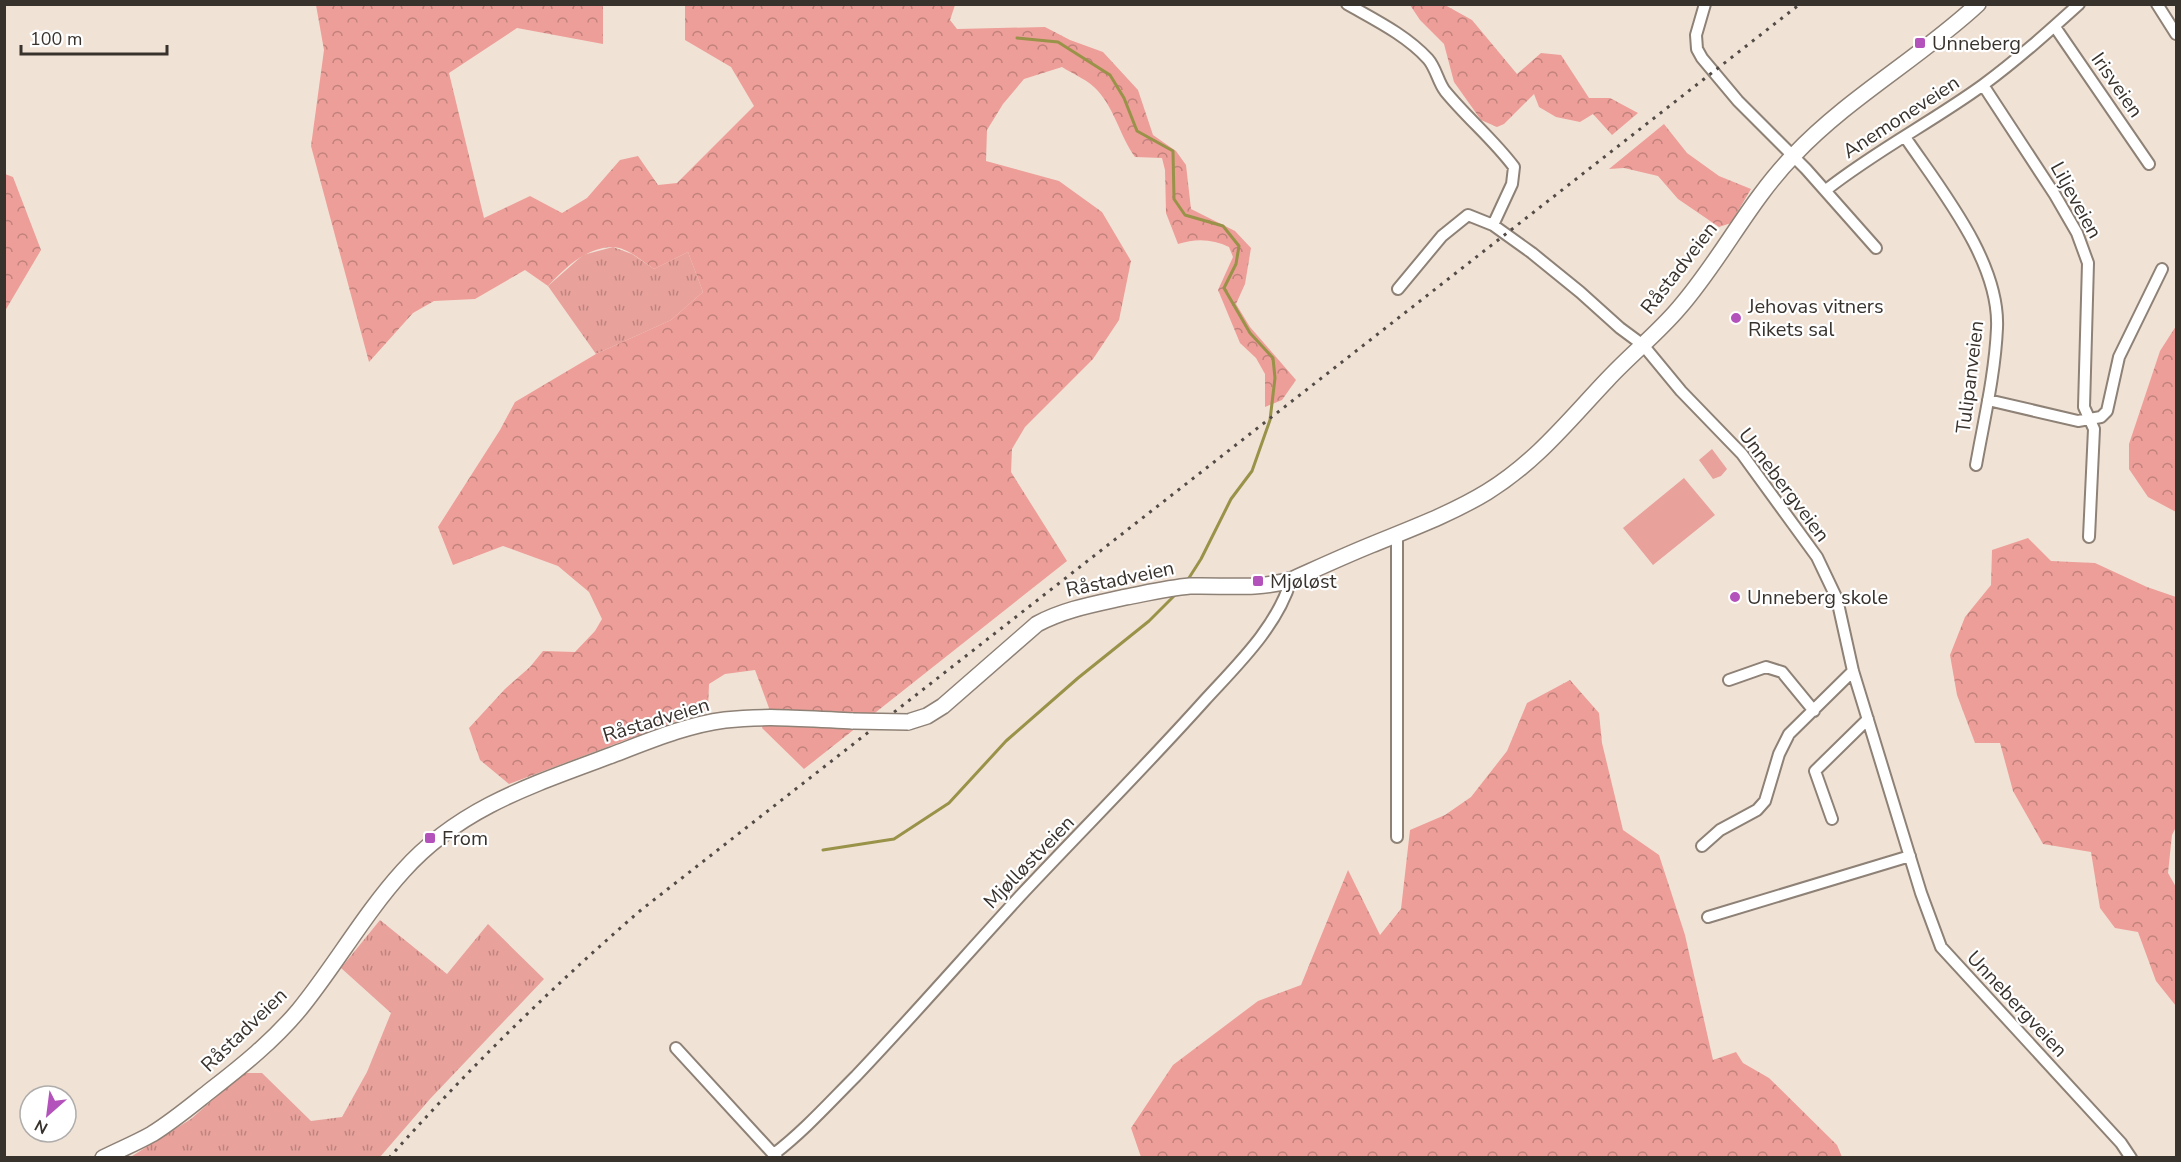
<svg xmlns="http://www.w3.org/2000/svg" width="2181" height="1162" font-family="'Nunito Sans',sans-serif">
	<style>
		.grass { fill: url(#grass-tufts) }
		.forest { fill: url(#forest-crowns) }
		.green { fill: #e8a19b }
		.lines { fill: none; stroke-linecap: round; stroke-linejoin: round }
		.stream { stroke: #999249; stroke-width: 3 }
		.minor-casing { stroke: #8e8176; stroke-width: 14 }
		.secondary-casing { stroke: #8e8176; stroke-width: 18 }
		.minor { stroke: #fff; stroke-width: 10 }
		.secondary { stroke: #fff; stroke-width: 15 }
		.rail { stroke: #534c46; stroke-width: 3; stroke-dasharray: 3 6; stroke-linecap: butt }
		.secondary-bridge-casing { stroke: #8e8176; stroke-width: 18; stroke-linecap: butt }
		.secondary-bridge { stroke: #fff; stroke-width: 15 }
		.poi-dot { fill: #b352ba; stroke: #fff; stroke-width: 2 }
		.labels { text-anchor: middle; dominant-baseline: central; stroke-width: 4.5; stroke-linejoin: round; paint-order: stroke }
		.poi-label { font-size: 20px; fill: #38322d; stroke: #fff; text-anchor: start }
		.street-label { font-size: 20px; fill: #38322d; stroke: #fff }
	</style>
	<defs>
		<pattern id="grass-tufts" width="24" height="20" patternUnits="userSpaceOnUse" patternTransform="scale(1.5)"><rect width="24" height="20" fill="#e8a19b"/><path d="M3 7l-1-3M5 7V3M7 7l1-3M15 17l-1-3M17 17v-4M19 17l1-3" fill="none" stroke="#bd847f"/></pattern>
		<pattern id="forest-crowns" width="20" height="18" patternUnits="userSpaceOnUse" patternTransform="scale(1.5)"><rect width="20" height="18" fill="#ed9e98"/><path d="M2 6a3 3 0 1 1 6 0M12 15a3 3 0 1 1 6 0" fill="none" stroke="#c1817c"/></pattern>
	</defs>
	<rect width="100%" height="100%" fill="#f1e2d6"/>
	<path class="grass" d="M613,247L632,254L654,269L688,252L703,292L671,320L596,354L548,286L583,255Z
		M380,920L447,974L488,924L544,979L430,1099L380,1157L129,1158L191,1119L243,1073H262L311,1121L342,1117L367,1072L391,1013L341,968Z"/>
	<path class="forest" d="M316,5H603V44L517,28L449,73L484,218L530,196L562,213L587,198L620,160L638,156L658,185L677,183L754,106L731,67L685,40V5H955L950,20L957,29L1045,27L1070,40L1103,52L1138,90L1153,135L1176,151L1186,165L1191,209L1235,231L1251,248L1245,284L1236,304L1250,327L1296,380L1282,400L1265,407V374L1256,358L1240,343L1218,290L1233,257L1229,247C1213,239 1196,238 1178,244L1166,213L1165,170L1162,158L1135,157C1120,136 1115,110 1098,91C1090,81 1073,74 1062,67L1024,79L1003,104L987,130L986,161L1059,181L1102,212L1131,261L1119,320L1093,359L1025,427L1012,449L1011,472L1067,561L804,769L762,728L769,708L755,670L725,674L709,684L708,709L509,784L480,760L469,728L505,689L530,667L543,651L575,652L595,631L602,619L589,592L558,566L503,546L453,565L438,527L500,430L515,402L596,354L671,320L703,292L688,252L654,269C642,261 627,247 612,247C585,248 565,268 548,286L525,270L475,299L434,301L413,313L369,362L311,146L324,50Z
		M1410,5H1445L1472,20L1517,74L1541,53L1561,55L1589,98H1610L1638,113L1612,135L1593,114L1580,122L1556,117L1539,107L1534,94L1504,124L1497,127L1481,120L1454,82L1444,44L1420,20Z
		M1664,124L1687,153L1719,176L1751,189L1731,223L1719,227L1678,199L1658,176L1624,168L1609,169Z
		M5,174L13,177L41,250L5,311Z
		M2176,326V512L2148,497L2129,469V444L2160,351Z
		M2028,538L2051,561L2095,563L2147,587L2176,597V827L2172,835L2168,873L2176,887V1006L2156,981L2138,932L2115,928L2100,908L2091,852L2043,844L2013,791L2000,743H1975L1957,695L1950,655L1965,617L1991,585L1992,550Z
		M1570,680L1599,713L1602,743L1623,830L1659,855L1685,935L1713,1060L1736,1052L1743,1063L1769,1078L1837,1145L1842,1157H1141L1131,1128L1173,1065L1258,1001L1301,985L1348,870L1380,935L1401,909L1410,830L1445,815L1471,797L1507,751L1527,703Z"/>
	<path class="green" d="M1712,449L1727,469L1721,476L1713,479L1699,460Z
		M1684,478L1715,515L1653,565L1623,528Z"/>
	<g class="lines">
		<path class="stream" d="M1017,38L1058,42L1110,75L1124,98L1137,131L1173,151L1174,199L1185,215L1223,226L1239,246L1236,264L1224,288L1250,333L1273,358L1275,378L1270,420L1252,471L1231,499L1201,559L1187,581
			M823,850L894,839L949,803L1006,741L1078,678L1149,621L1177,593"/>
		<g class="minor-casing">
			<path id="minor" d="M1347,4C1375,20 1406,35 1428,59C1436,68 1438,82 1445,91C1467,118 1493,139 1514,167L1512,184L1493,225L1532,253L1580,292L1620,328L1643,345L1681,391L1742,454L1817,557L1837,599L1853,671L1921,893L1941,947L2121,1143L2131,1158
				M1705,4L1696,35L1697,49L1702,58L1738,101L1806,169L1876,248
				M2157,4L2176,34
				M2055,27L2149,164
				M1983,85L2055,195L2077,233L2088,263L2084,407L2094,429L2089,537
				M1905,137C1941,190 2000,262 1997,328C1995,374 1984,420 1976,465
				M1826,190C1875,151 1932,122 1983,85C2017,60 2048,32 2079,4
				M1398,289L1442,236L1468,215L1493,225
				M1988,400L2078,421L2101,417L2107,411L2119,357L2162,269
				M1397,534V837
				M1729,680L1766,667L1782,672L1814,711
				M1832,819L1815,771L1868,719
				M1702,846L1720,830L1757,810L1765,801L1779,754L1789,734L1853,671
				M1708,917L1910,856
				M676,1048L777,1158
				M774,1154C804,1131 829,1103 856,1076C912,1017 966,955 1021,895C1082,830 1145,767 1205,700C1237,665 1277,627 1291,580"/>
		</g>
		<g class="secondary-casing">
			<path id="secondary" d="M908,722L927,716L943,706L1037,624C1065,609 1095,604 1126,597C1147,593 1168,588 1190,586C1226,585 1255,590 1291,580C1318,568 1344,556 1371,545C1410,529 1451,514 1487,492C1536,462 1569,420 1607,380C1630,355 1657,334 1679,308C1721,260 1749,201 1794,155C1849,97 1920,58 1978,4
				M103,1158C119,1150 136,1143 152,1134C173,1121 192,1105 211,1090C242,1066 273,1041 299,1010C335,966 364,914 403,871C460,807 535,784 612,755C649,741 686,725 725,720C767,715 811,719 853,721"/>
		</g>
		<use href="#minor" class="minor"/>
		<use href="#secondary" class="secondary"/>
		<path class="rail" d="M389,1158C468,1069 552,987 641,910L1800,4"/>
		<g class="secondary-bridge-casing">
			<path id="secondary-bridge" d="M853,721L908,722"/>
		</g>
		<use href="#secondary-bridge" class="secondary-bridge"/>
	</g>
	<g class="poi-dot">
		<rect x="1914" y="37" width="12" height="12" rx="3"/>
		<circle cx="1736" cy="318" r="6"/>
		<rect x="1252" y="575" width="12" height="12" rx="3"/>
		<circle cx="1735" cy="597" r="6"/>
		<rect x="424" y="832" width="12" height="12" rx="3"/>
	</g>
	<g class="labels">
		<g class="poi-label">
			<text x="1932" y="43">Unneberg</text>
			<text x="1748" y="306">Jehovas vitners<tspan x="1748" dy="23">Rikets sal</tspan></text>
			<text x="1270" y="581">Mjøløst</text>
			<text x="1747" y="597">Unneberg skole</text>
			<text x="442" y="838">From</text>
		</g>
		<g class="street-label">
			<text transform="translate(2117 85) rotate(55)">Irisveien</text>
			<text transform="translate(1901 117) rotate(-33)">Anemoneveien</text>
			<text transform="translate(2076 200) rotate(61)">Liljeveien</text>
			<text transform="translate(1679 268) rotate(-52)">Råstadveien</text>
			<text transform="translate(1970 377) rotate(-83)">Tulipanveien</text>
			<text transform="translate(1784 485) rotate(53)">Unnebergveien</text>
			<text transform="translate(1120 579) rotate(-12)">Råstadveien</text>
			<text transform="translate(656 720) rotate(-17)">Råstadveien</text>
			<text transform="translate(1029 862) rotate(-46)">Mjølløstveien</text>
			<text transform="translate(2017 1004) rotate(47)">Unnebergveien</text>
			<text transform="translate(244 1030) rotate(-44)">Råstadveien</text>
		</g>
	</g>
	<rect width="2181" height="1162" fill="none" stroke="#38322d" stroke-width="12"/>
	<g transform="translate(48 1114) rotate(208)"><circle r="28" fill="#ffffff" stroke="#afadab" stroke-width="1.5"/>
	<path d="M0-4.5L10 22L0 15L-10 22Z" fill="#b352ba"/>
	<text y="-9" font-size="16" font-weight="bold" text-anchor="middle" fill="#38322d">N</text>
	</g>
	<path d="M21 45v9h146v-9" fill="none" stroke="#38322d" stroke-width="3"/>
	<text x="30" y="45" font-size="18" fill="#38322d" stroke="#ffffff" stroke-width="4.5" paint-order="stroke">100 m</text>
</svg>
